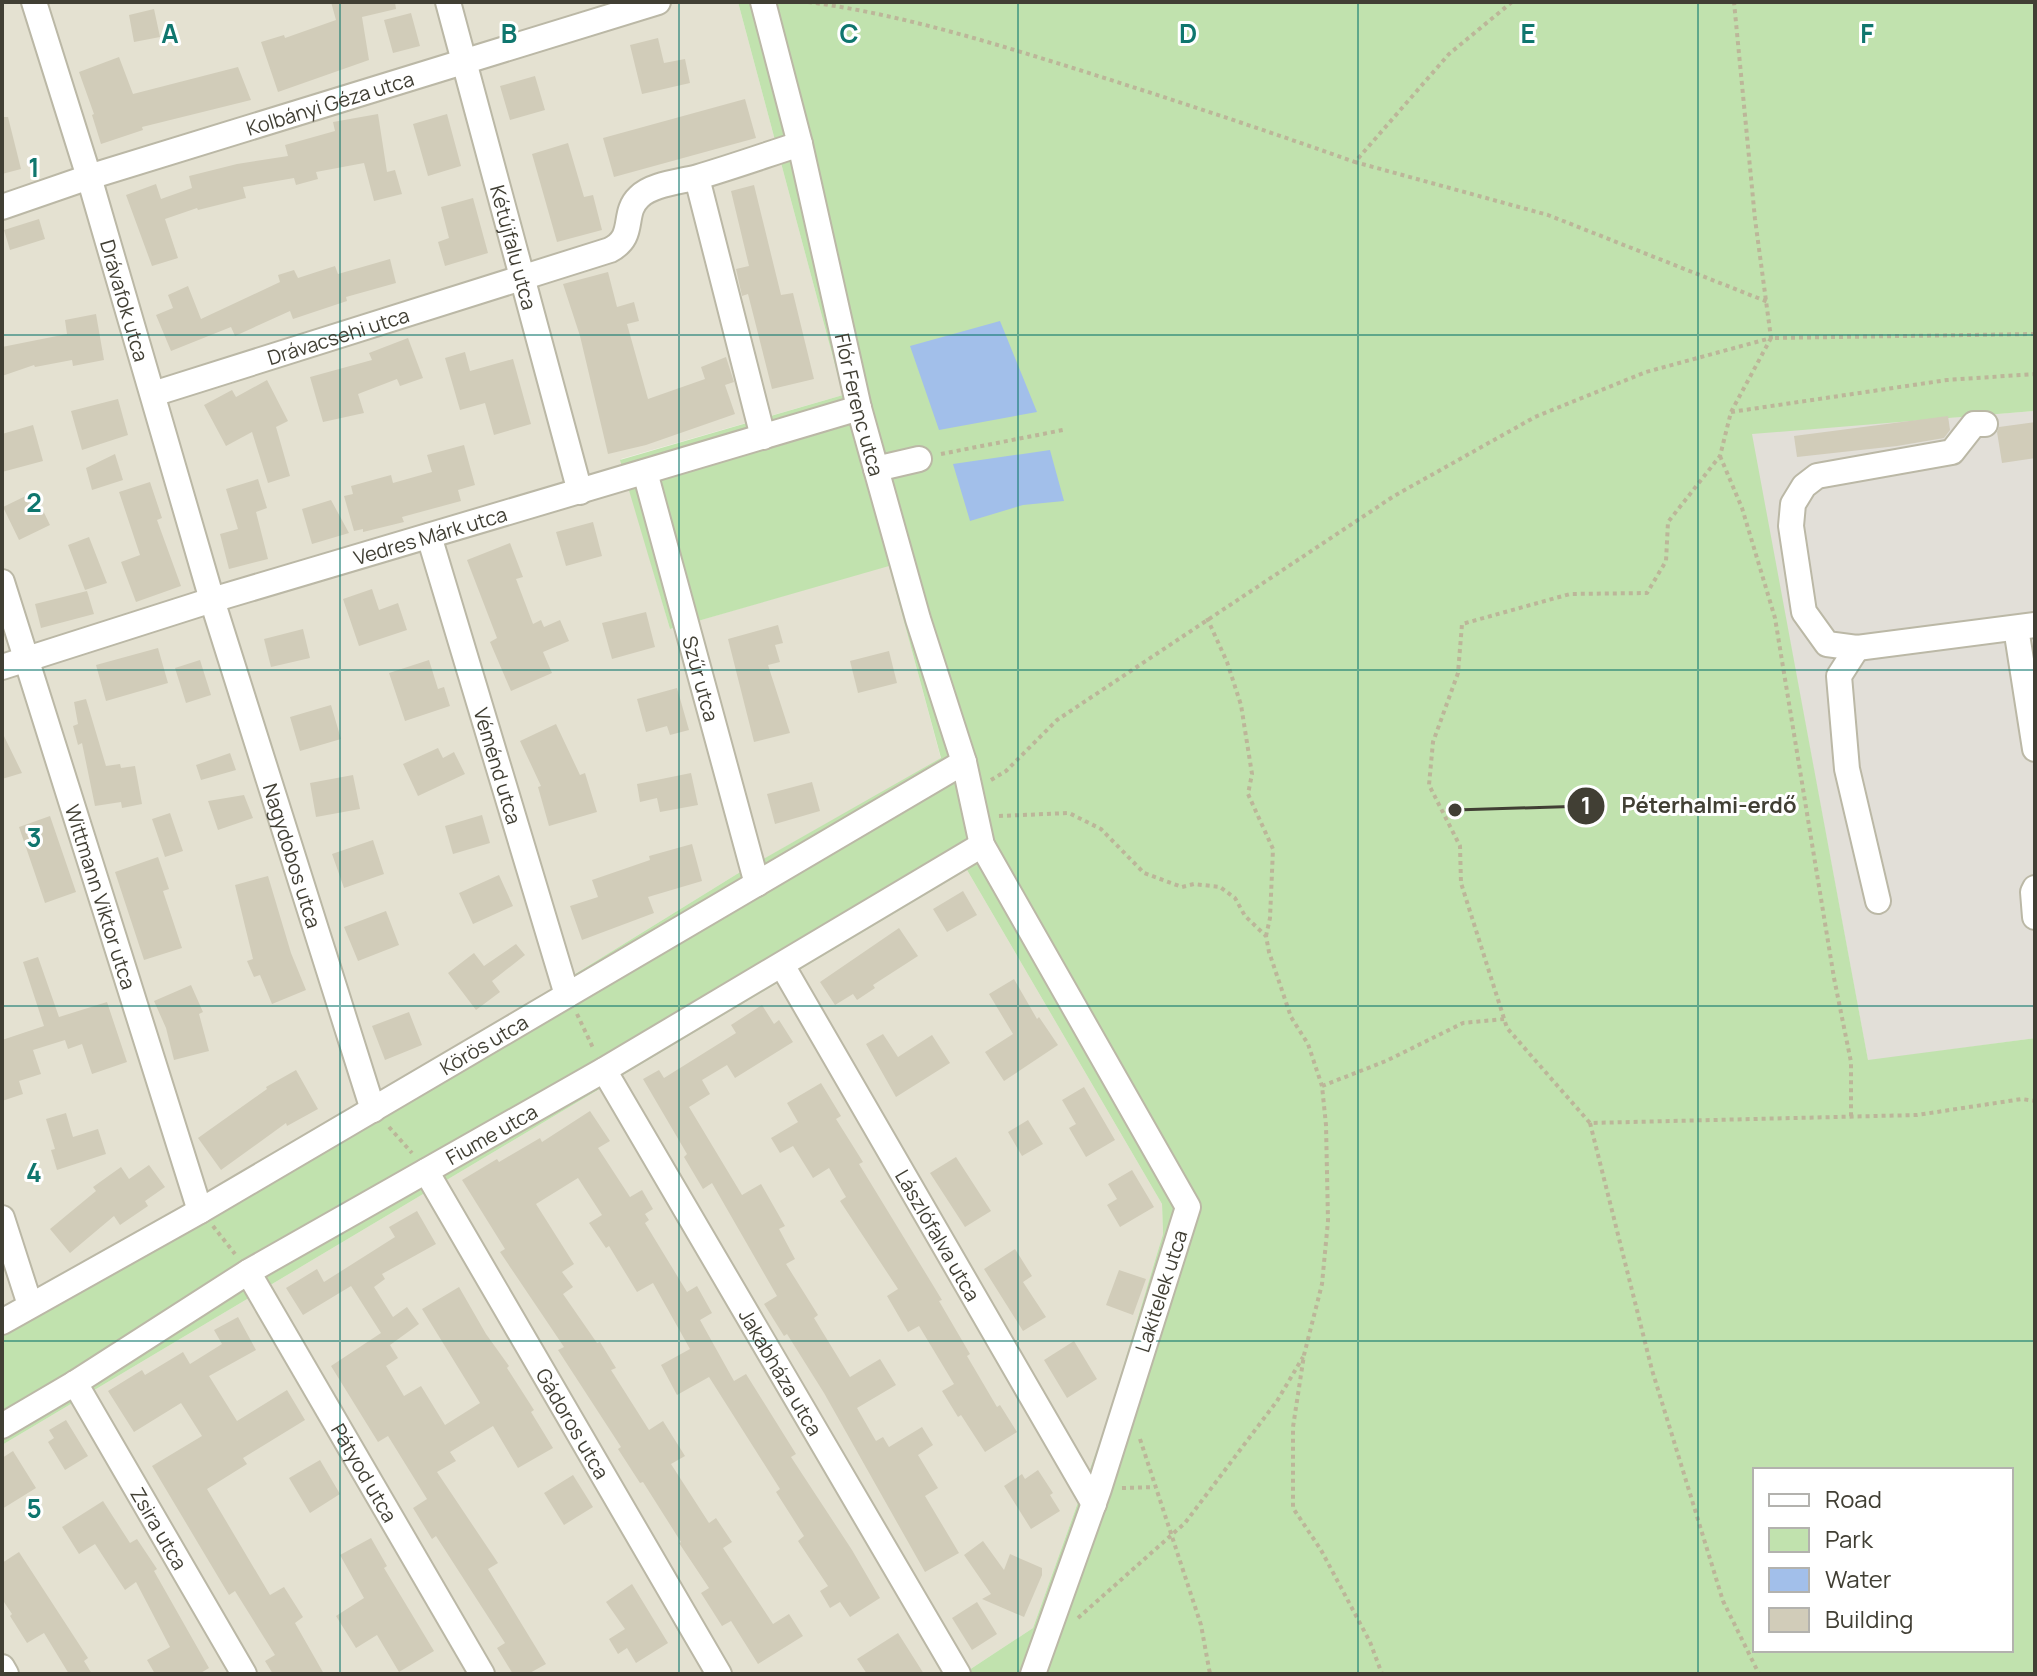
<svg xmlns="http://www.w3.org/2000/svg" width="2037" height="1676" font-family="Manrope,sans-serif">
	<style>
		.residential { fill: #e4e1d1 }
		.industrial { fill: #e2dfd8 }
		.green { fill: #c1e2ae; fill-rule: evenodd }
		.water { fill: #a2bfea }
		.building { fill: #d1ccb9 }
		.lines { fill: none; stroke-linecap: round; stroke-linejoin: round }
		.minor-casing { stroke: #bbb8a6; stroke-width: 28 }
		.path { stroke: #bcb699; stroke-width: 4; stroke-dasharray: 4 4; stroke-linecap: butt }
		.minor { stroke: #fff; stroke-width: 24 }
		.grid { fill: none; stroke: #0f766e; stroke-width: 2; stroke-opacity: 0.55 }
		.labels { text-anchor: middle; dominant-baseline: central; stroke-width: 6; stroke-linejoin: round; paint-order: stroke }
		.street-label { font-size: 20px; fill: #413f34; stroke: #fff }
		.grid-label { font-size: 26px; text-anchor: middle; font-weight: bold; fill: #0f766e; stroke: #fff; stroke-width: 6; stroke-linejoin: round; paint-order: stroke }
		.leader { fill: none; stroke: #413f34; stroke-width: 3 }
		.callout-dot { fill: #413f34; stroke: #fff; stroke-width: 3 }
		.mark-label { font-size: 24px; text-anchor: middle; font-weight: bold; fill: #fff }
		.callout-label { font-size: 22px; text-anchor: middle; font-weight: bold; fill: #413f34; stroke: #fff; stroke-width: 6; stroke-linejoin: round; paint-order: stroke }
	</style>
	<rect width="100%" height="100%" fill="#f0efe3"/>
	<path class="residential" d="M2,2H738L843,395L621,459L670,629L889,565L941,759L737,874L2,1328Z
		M967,870L1162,1204L1163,1234L1105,1427L1033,1628L963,1674H2V1445Z"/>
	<path class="industrial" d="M2035,411V1038L1868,1061L1751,433Z"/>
	<path class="green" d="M738,2H2035V411L1752,434L1868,1060L2035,1038V1674H963L1033,1628L1105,1427L1163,1234L1162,1204L967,870L2,1445V1328L737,874L941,758L889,566L670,629L620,460L843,395ZM1755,1470H2011V1650H1755Z"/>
	<path class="water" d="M1000,321L1037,412L939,430L910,346Z
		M1050,450L1064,501L1023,505L970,521L953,464Z"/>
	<path class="building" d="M331,2H395L396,9L362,17L369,60L278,92L261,42L284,35L285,38L336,20Z
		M154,9L160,37L134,42L129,15Z
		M411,13L420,46L393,53L384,20Z
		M658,38L664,63L685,59L690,83L642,94L630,45Z
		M119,57L133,94L238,67L251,100L142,127L143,130L101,144L92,115L94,114L79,72Z
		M535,76L545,110L510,120L500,86Z
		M745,99L756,138L614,177L603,138Z
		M378,114L387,172L395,170L402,194L374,201L364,163L316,172L318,179L296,185L294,178L243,187L246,198L198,210L197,208L165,219L178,258L152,266L126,195L156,184L161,199L192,188L189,176L237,164L288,156L285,145L335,131L333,122Z
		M447,114L461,166L428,176L413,124Z
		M2,117H8L21,169L2,174Z
		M568,143L584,197L593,195L602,230L557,242L532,154Z
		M754,185L781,295L793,293L814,379L772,389L748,294L742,296L736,269L749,266L731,191Z
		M473,198L488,253L445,266L438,242L449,238L441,207Z
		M39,219L45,239L10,250L4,230Z
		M390,259L396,283L346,297L347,301L293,319L290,311L235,336L231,327L171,351L156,315L173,308L168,295L188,286L201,319L280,282L278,275L294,270L298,278L335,266L338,274Z
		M608,272L617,307L634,302L639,321L627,324L648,399L705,379L701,367L726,357L734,382L725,385L735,414L646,445L608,454L580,336L563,284Z
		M96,314L104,360L73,366L72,360L35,367L34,365L2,376V347L67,334L65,320Z
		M408,338L423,378L400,386L397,379L358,394L364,413L323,422L310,377L372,360L369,353Z
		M465,352L470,371L513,359L531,424L494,435L485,403L460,410L445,358Z
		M267,380L288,421L276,427L290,476L268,483L252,432L226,446L204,405L232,390L236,397Z
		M118,399L128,435L82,450L71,411Z
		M1948,416L1950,430L1944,438L1897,446L1797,457L1794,436Z
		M2035,422V458L2002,463L1997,432L1999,427Z
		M33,425L43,461L2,472V434Z
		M464,445L475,485L458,490L461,501L402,517L404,522L363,532V529L354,531L344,496L353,494L351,486L391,475L393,483L432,472L427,455Z
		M115,454L123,480L92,490L86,468Z
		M258,479L267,508L256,512L268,559L229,569L220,534L238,529L226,489Z
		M150,482L162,518L157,520L181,586L136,602L121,562L140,555L119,492Z
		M34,492L50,525L19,540L3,507Z
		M331,500L349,533L312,544L302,509Z
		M593,522L602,556L566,566L556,532Z
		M89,537L107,583L85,590L68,545Z
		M510,543L523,577L516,579L533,624L541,620L544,627L560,620L569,641L543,652L552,673L511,691L490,642L497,638L467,560Z
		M372,589L379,610L398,603L407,630L359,646L343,599Z
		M87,591L94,614L41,628L35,604Z
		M646,612L655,647L612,659L602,623Z
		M778,625L783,643L775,645L780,662L768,665L790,733L754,742L728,639Z
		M303,629L310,658L271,667L264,639Z
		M158,648L168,683L106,701L96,665Z
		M889,651L897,683L858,693L850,661Z
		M200,660L211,695L186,703L175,668Z
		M429,660L438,689L444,687L450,706L405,721L389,673Z
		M677,688L689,730L670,735L667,726L646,732L637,699Z
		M86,699L106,766L120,764L121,768L135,766L142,804L122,808L121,802L95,806L82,743L78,745L73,726L78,724L74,702Z
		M331,705L341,739L300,751L290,717Z
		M556,724L580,775L585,773L597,812L549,826L538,787L541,786L520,741Z
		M2,732L22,773L2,779Z
		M438,748L443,758L454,752L465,774L418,796L403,764Z
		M230,753L236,770L201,780L196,765Z
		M691,773L698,805L660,812L657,798L640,802L637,784Z
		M353,775L360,809L316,817L310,783Z
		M812,782L820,811L775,824L767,794Z
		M244,795L253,818L218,830L208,801Z
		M170,813L183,851L165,857L152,819Z
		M482,815L490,843L453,854L445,826Z
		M50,816L76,892L45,903L19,827Z
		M373,840L384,874L344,888L332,854Z
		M692,844L702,881L648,897L654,913L582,940L570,906L598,897L592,880L650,860L649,856Z
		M158,857L169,889L163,891L182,948L144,960L115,872Z
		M499,875L513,906L473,924L459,893Z
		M268,876L291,953L306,990L272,1004L260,975L254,977L247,961L253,959L235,885Z
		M963,891L977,915L947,932L933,909Z
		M386,911L399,945L358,961L344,927Z
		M899,928L918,956L873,985L875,988L857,1000L853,994L835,1005L820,982Z
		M516,944L525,955L492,981L500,992L476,1010L448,973L474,953L484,966Z
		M38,957L59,1017L107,1002L127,1062L92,1074L82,1044L68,1049L65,1040L33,1050L41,1074L19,1081L23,1094L2,1101V1040L44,1026L23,962Z
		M1014,979L1037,1019L1039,1017L1058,1045L1004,1081L985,1052L1013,1034L989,994Z
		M191,985L203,1012L199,1014L209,1051L174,1060L166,1028L154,1001Z
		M762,1005L774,1024L779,1020L793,1042L735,1078L727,1065L702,1080L710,1094L689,1107L742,1195L761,1184L785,1226L779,1229L795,1259L786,1264L818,1315L814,1318L850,1377L880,1359L896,1385L857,1408L876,1441L883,1437L889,1447L922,1427L933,1445L918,1455L938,1488L925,1496L959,1553L925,1572L824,1393L787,1334L784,1336L764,1304L777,1296L712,1183L703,1189L684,1157L687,1154L643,1079L659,1070L664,1078L736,1033L731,1025Z
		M409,1012L422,1045L385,1060L372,1026Z
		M883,1034L898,1057L932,1035L950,1063L896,1097L866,1044Z
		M296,1070L318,1109L287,1126L286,1123L221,1170L198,1138L267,1089L266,1087Z
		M821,1083L841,1116L836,1119L863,1162L859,1164L942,1300L939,1301L970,1354L967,1356L997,1407L1000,1405L1017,1432L985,1452L961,1415L958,1417L942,1391L954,1384L919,1326L908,1332L887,1296L898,1289L840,1201L846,1197L829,1168L813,1178L793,1146L780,1153L771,1138L798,1122L787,1103Z
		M1084,1087L1115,1140L1086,1157L1069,1128L1076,1124L1062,1100Z
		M590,1111L610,1141L598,1148L630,1197L642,1190L653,1209L645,1214L649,1220L645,1223L687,1292L697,1286L712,1313L700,1320L734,1381L746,1374L796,1454L791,1457L852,1550L880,1598L850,1617L840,1602L830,1608L820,1591L828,1586L798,1541L804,1536L776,1492L780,1489L709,1377L677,1395L661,1365L690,1349L653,1283L637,1292L609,1246L606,1248L589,1223L602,1215L578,1178L536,1204L574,1264L562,1272L573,1287L563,1294L597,1343L600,1342L616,1368L611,1370L649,1430L663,1421L685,1456L671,1464L709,1523L716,1518L732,1542L723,1548L773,1624L789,1614L803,1636L758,1664L731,1621L722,1626L701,1593L709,1588L679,1543L681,1542L643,1482L640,1483L618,1449L621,1447L558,1350L564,1347L500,1252L505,1249L462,1180L497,1159L499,1162L540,1138L542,1142Z
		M66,1113L73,1137L98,1129L106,1154L57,1170L51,1150L55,1149L46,1119Z
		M1028,1120L1043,1144L1022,1156L1008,1132Z
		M956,1157L991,1211L965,1227L930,1173Z
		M149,1165L165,1187L145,1201L148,1206L120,1225L114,1216L70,1253L50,1229L96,1191L93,1187L121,1167L129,1179Z
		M1132,1170L1154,1207L1120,1227L1107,1205L1117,1199L1108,1184Z
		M417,1211L436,1244L382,1274L385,1279L374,1287L393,1317L407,1307L419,1324L390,1345L398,1358L386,1366L404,1396L421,1386L445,1425L480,1403L422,1309L459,1287L486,1334L509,1366L507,1368L534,1410L531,1412L553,1448L518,1468L493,1426L450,1452L456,1461L437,1472L498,1563L488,1569L546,1664L528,1674H513L497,1648L505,1643L436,1536L432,1539L413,1508L427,1499L388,1436L378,1442L331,1366L381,1333L351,1286L303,1315L286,1288L317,1269L324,1282L395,1237L389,1227Z
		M1015,1249L1032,1276L1023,1282L1046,1317L1023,1331L984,1269Z
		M1119,1270L1146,1279L1133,1315L1106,1305Z
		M238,1317L256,1350L209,1376L237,1421L287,1390L305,1420L243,1458L247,1464L207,1489L270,1595L284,1587L303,1617L295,1623L324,1674H273L265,1661L275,1655L235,1591L229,1595L152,1466L202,1436L181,1403L134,1432L108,1391L142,1370L145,1375L183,1352L190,1364L222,1344L214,1330Z
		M1074,1341L1097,1379L1067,1398L1044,1360Z
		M66,1420L88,1456L65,1470L48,1442L54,1438L49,1430Z
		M13,1451L36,1488L2,1509V1458Z
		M320,1460L340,1494L310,1513L289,1478Z
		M1038,1470L1053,1493L1050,1495L1060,1511L1031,1529L1004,1486L1022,1474L1025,1479Z
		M573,1475L593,1507L564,1525L544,1493Z
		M103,1501L130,1543L137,1539L157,1569L154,1571L209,1668L199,1674H155L147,1660L170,1647L136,1582L125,1590L95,1544L79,1554L62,1527Z
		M371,1538L387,1566L384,1568L434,1651L399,1672L377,1635L356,1648L336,1616L364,1598L340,1555Z
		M983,1541L1004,1570L1010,1554L1042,1568V1575L1024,1617L982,1599L991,1594L964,1555Z
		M19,1552L88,1658L84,1661L92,1674H69L44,1633L27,1643L10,1616L12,1614L2,1599V1563Z
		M632,1584L668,1643L636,1663L627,1648L618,1654L609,1639L625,1629L606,1602Z
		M977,1602L997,1634L972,1650L952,1618Z
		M898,1633L924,1674H867L857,1659Z"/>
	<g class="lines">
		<g class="minor-casing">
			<g id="minor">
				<path id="s1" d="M34,2L89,177L212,600L373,1110"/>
				<path id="s2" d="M448,2L580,492"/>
				<path id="s3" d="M763,2L800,144L859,408L918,619L964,762L982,845L1188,1207L1099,1489L1033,1674"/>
				<path d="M697,178L763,437"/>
				<path id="s4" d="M2,207L89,177L658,2"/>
				<path id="s5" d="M153,394L610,250C637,236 621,214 639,197C652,184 680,182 698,177C732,167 766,155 800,144"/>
				<path d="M1985,424H1974L1952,452L1817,476L1804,486L1793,504L1791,526L1804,612L1827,644L1857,648L2035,625"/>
				<path d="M876,469L919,459"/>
				<path id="s6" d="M645,472L757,884"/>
				<path id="s7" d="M429,536L567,995"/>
				<path id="s8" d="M2,582L200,1211"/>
				<path d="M2016,628L2035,749"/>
				<path d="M1857,648L1839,676L1847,769L1878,901"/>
				<path id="s9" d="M2,667L212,600L859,408"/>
				<path d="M2035,888L2033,892L2035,917"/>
				<path id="s10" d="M782,965L1094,1504"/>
				<path id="s11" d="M604,1070L958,1674"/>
				<path id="s12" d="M426,1171L719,1674"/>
				<path d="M2,1218L30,1305"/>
				<path id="s13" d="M248,1272L482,1674"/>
				<path id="s14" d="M2,1322L200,1211L964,762"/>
				<path id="s15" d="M75,1383L244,1674"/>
				<path id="s16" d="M2,1426L75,1383L248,1272L604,1070L982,845"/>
				<path d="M2,1667L6,1674"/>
			</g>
		</g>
		<path class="path" d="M808,2C899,14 986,41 1073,68C1168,98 1262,129 1355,162
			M1512,2L1449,54L1355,162L1548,215L1768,302
			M2035,334L1771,338L1731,412L1720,456L1668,522L1666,561L1647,593L1570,594L1462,624L1458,673L1433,742L1429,785L1460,846L1461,883L1507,1028L1590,1123L1917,1115L2022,1099L2035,1101
			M1731,412L1947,380L2035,374
			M941,454L1063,430
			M1720,456L1742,508L1775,618L1834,978L1851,1062V1117
			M1207,618L1227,662L1241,705L1252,774L1248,794L1273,849L1270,918L1266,936
			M991,780L1006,771L1057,720L1394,496L1535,417L1646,372L1771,338L1755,219L1734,2
			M999,816L1069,813L1101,829L1144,873L1182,887L1194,884L1220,887L1235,898L1245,916L1266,936L1269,952L1291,1017L1308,1044L1322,1086L1326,1125L1328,1221L1322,1284L1304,1355L1293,1427V1508L1321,1550L1370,1642L1382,1674
			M577,1014L594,1050
			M1322,1086L1386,1061L1463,1023L1504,1019
			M1590,1123L1652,1370L1723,1601L1759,1674
			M389,1127L412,1153
			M213,1226L235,1254
			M1140,1439L1201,1625L1210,1674
			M1122,1488L1155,1487
			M1078,1618L1185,1523L1277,1401L1303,1357"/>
		<use href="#minor" class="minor"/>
	</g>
	<path class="grid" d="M340,2V1674M679,2V1674M1018,2V1674M1358,2V1674M1698,2V1674M2,335H2035M2,670H2035M2,1006H2035M2,1341H2035"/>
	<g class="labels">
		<g class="street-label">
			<text stroke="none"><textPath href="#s4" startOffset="344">Kolbányi Géza utca</textPath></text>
			<text stroke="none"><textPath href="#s2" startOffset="254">Kétújfalu utca</textPath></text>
			<text stroke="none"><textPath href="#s1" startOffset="312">Drávafok utca</textPath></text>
			<text stroke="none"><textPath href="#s5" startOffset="194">Drávacsehi utca</textPath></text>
			<text stroke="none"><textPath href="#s3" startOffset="414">Flór Ferenc utca</textPath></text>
			<text stroke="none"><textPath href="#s9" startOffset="448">Vedres Márk utca</textPath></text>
			<text stroke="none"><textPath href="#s6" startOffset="214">Szűr utca</textPath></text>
			<text stroke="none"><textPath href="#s7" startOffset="240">Véménd utca</textPath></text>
			<text stroke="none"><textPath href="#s1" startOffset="892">Nagydobos utca</textPath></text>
			<text stroke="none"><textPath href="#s8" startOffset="330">Wittmann Viktor utca</textPath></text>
			<text stroke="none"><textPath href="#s14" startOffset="556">Körös utca</textPath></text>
			<text stroke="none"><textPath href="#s16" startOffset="570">Fiume utca</textPath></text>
			<text stroke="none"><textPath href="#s10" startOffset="312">Lászlófalva utca</textPath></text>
			<text transform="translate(1161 1291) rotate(-72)">Lakitelek utca</text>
			<text stroke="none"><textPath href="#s11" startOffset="350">Jakabháza utca</textPath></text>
			<text stroke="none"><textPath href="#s12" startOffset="292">Gádoros utca</textPath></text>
			<text stroke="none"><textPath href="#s13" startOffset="232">Pátyod utca</textPath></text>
			<text stroke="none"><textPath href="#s15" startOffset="168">Zsira utca</textPath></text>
		</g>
	</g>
	<g class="grid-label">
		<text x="170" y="43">A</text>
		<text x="509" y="43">B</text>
		<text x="849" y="43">C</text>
		<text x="1188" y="43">D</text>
		<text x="1528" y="43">E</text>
		<text x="1867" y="43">F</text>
		<text x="34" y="177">1</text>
		<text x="34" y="512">2</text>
		<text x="34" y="847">3</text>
		<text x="34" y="1182">4</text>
		<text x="34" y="1518">5</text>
	</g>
	<path class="leader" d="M1455 810L1586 806"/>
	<g class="callout-dot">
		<circle cx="1455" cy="810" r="8"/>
		<circle cx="1586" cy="806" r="20"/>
	</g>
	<g class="mark-label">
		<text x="1586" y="814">1</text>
	</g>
	<g class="callout-label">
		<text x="1709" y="813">Péterhalmi-erdő</text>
	</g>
	<rect width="2037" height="1676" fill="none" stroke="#413f34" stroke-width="8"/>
	<rect x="1753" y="1468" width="260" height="184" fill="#ffffff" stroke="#b3b2ae" stroke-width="2"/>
	<rect x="1769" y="1494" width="40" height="12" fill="#ffffff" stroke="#b3b2ae" stroke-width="2"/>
	<text x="1825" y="1508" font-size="24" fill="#413f34">Road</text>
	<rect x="1769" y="1528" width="40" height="24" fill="#c1e2ae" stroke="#b3b2ae" stroke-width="2"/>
	<text x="1825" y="1548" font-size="24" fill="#413f34">Park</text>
	<rect x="1769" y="1568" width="40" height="24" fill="#a2bfea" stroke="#b3b2ae" stroke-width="2"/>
	<text x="1825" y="1588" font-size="24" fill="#413f34">Water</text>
	<rect x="1769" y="1608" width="40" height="24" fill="#d1ccb9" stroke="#b3b2ae" stroke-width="2"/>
	<text x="1825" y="1628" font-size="24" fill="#413f34">Building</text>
</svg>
